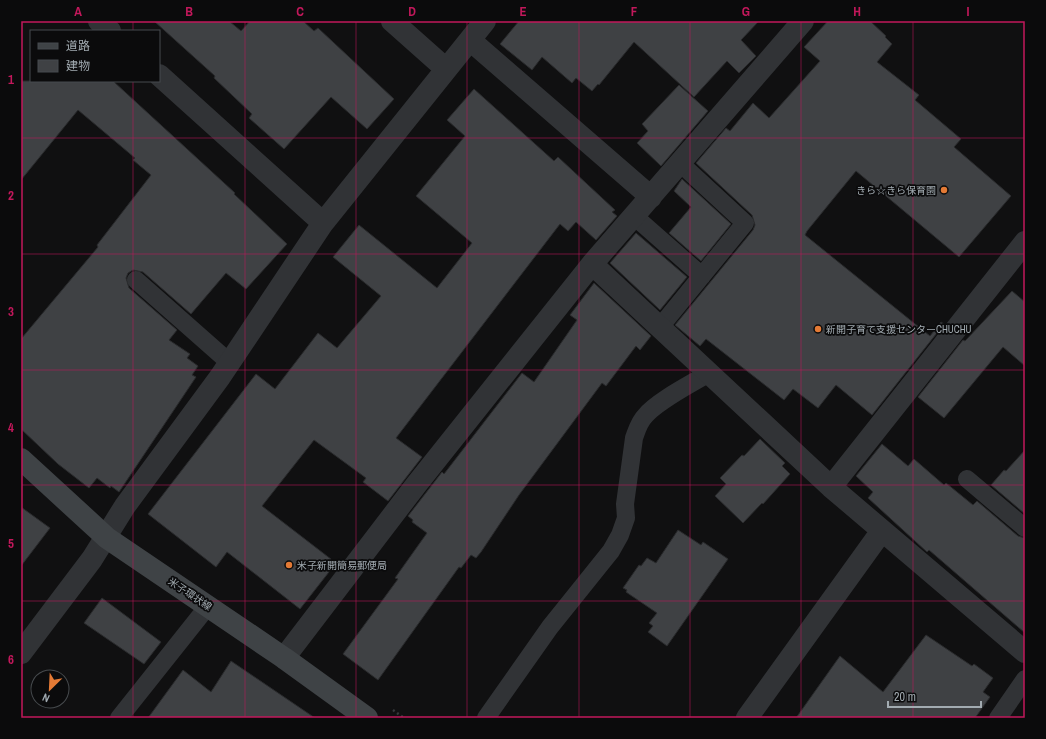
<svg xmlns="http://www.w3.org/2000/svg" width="1046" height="739" font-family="'Archivo Narrow','Noto Sans JP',sans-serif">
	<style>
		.building { fill: #3f4144; stroke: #2a2b2d }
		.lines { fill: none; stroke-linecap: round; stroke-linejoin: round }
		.path { stroke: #373a3d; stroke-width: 2.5; stroke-dasharray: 2 3; stroke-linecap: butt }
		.service { stroke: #313336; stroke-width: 18 }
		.minor { stroke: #313336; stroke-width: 22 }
		.secondary { stroke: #3f4346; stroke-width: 22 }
		.grid { fill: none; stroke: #c2185b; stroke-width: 1; stroke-opacity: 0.55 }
		.poi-dot { fill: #e47a35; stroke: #0b0b0c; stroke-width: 1.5 }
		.labels { text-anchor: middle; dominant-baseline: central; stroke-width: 3.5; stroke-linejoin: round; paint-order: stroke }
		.poi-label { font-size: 10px; fill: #a2abb1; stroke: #0b0b0c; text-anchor: start }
		.street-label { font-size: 10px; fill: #a2abb1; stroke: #0b0b0c }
		.neatline { fill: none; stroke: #c2185b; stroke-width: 1.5 }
		.grid-label { font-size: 13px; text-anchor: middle; font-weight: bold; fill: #c2185b }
	</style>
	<rect width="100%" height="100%" fill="#101011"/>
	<path class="building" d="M154,21H229L241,31L250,21H303L314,31L318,28L394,99L367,129L331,97L284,149L249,118L252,114L214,78L215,76Z
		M519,21H759L741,40L756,56L739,73L727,61L694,97L634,42L599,85L598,84L592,91L576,78L572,83L542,57L532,70L500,44Z
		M828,21H870L886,36L885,37L892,44L877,62L919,95L915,100L961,139L954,147L1011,196L959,257L856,171L807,231L805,235L930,336L941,322L944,324L872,415L836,385L818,408L793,389L784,400L706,339L700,346L675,325L753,230L755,225L752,215L696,163L726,128L730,131L753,103L769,118L820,61L804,47Z
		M21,81H113L235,193L234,194L287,244L246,289L226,273L191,314L143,272L133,270L128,273L126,278L129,288L177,330L169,340L190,354L187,358L198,366L192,375L196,377L119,492L111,486L110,488L97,478L89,488L58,464L21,429V339L98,247L97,245L151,175L133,160L135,158L78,110L21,180Z
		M679,85L708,111L661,166L637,143L648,131L642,124Z
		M474,89L554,161L558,157L615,210L612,212L617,216L596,240L576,222L568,231L560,224L396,438L422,457L388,501L363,482L366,478L314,440L262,506L336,563L300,609L227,552L216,567L148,514L256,374L275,389L318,333L337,348L381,296L333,257L359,225L437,288L472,243L416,196L465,136L447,120Z
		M682,179L731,224L701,261L669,233L691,207L674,191Z
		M636,233L687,277L660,310L610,263Z
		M594,283L651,336L640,350L636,346L606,386L602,383L519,495L481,552L476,558L471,555L461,568L459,567L378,680L343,654L398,579L395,578L427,533L412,522L413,520L408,516L442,472L444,474L522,373L534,382L577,320L570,315Z
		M1012,291L1025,302V366L1003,347L944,418L918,397L963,340L965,341Z
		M760,439L785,463L782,466L790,474L763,504L762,503L743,523L715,496L726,484L720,478L742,455L744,456Z
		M882,444L908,466L914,459L944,485L946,483L973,505L977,501L1018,536L1025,538V633L929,550L927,552L868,498L873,492L856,476Z
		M1025,450V514L991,485L1004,470L1006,471Z
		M21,507L50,528L21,566Z
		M678,530L701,545L703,542L728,559L667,646L648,632L653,626L649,623L657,613L626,592L627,590L623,588L639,565L641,566L647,558L656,563Z
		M102,598L161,642L144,664L84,623Z
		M926,635L972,666L974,664L993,678L983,692L990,697L975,718H796L840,656L883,692Z
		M231,661L315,718H148L183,670L211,692Z"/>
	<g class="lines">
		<path class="path" d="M393,710L404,718"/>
		<path class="service" d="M634,216L702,276
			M136,280L230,363
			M660,327L745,223L680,163
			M967,479L1025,528
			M119,718L208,606
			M486,718L550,627L611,551L620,535L626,518L625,504L634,438C637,430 639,422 645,416C657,401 691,384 709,373
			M998,718L1025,679"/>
		<path class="minor" d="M99,21L110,31
			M392,21L446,69
			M470,40L651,197
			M159,75L323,223
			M592,264L831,487L1025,652
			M831,487L1025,242
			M21,653L92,559L125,506L220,377L323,223L485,21
			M284,658L416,485L592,264L803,21
			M747,718L881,532"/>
		<path class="secondary" d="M21,459L107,538L284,658L367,718"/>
	</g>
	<path class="grid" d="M133,21V31M245,21V718M356,21V718M467,21V718M579,21V718M690,21V718M801,21V718M913,21V718M133,81V718M21,138H1025M21,254H1025M21,370H1025M21,485H1025M21,601H1025"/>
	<g class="poi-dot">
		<circle cx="944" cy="190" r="4"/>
		<circle cx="818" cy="329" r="4"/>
		<circle cx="289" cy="565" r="4"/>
	</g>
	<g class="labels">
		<g class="poi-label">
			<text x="936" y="190" text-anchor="end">きら☆きら保育園</text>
			<text x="826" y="329">新開子育て支援センターCHUCHU</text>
			<text x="297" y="565">米子新開簡易郵便局</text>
		</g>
		<g class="street-label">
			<text transform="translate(190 594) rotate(34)">米子環状線</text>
		</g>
	</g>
	<rect width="1046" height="739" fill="none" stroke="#0b0b0c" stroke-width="44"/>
	<rect x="30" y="30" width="130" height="52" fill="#0b0b0c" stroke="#474b4e"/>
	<rect x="38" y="43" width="20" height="6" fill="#3f4346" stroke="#474b4e"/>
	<text x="66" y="50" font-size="12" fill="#a2abb1">道路</text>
	<rect x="38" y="60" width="20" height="12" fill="#3f4144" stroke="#474b4e"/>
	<text x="66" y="70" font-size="12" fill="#a2abb1">建物</text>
	<g transform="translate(50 689) rotate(204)"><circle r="19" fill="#0b0b0c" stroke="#474b4e"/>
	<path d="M0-3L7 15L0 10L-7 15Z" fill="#e47a35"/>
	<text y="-6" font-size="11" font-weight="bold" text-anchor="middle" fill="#a2abb1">N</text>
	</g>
	<path d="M888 701v6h93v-6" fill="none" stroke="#a2abb1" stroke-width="2"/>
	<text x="894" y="701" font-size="12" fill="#a2abb1" stroke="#0b0b0c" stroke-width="3" paint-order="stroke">20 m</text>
	<rect x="22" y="22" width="1002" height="695" class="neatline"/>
	<g class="grid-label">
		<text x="78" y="16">A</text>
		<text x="189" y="16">B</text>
		<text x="300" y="16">C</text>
		<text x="412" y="16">D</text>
		<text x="523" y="16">E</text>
		<text x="634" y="16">F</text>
		<text x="746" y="16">G</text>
		<text x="857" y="16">H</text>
		<text x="968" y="16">I</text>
		<text x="11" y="84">1</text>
		<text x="11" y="200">2</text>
		<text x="11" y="316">3</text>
		<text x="11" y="432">4</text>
		<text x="11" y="548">5</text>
		<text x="11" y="664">6</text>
	</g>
</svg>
